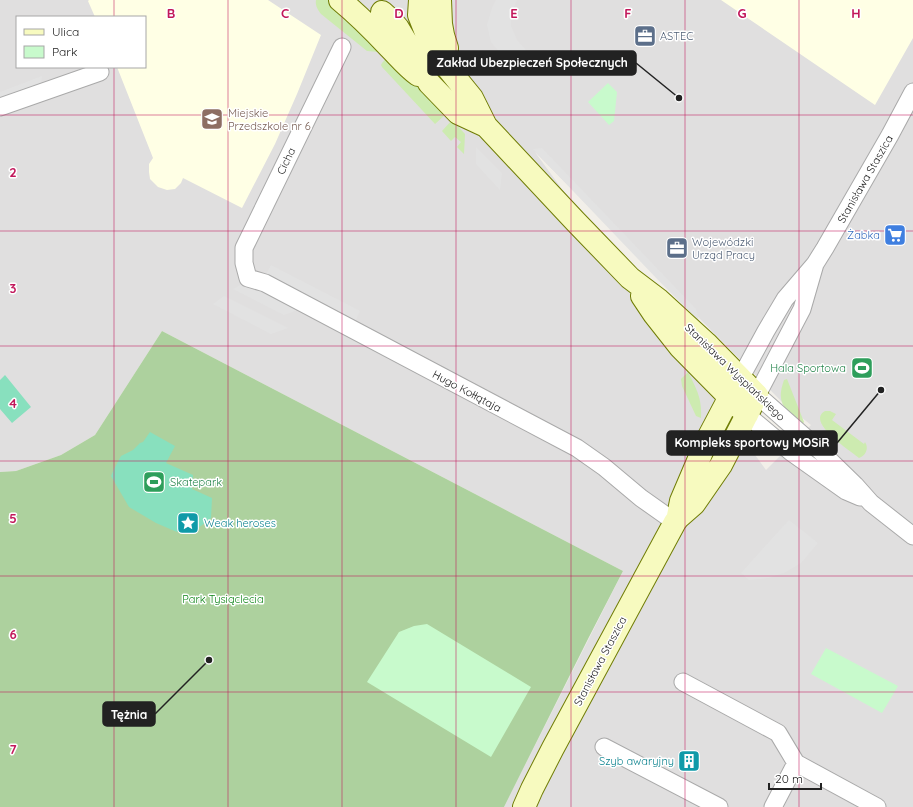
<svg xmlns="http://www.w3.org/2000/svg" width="913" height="807" font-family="Quicksand,sans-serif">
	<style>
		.residential { fill: #e0dfdf; fill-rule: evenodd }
		.education { fill: #ffffe5 }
		.grass { fill: #cdebb0 }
		.forest { fill: #add19e }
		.park { fill: #c8facc }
		.pitch { fill: #88e0be }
		.parking { fill: #e2e2e2 }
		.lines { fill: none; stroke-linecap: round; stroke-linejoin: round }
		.street-casing { stroke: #a9a9a9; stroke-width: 19 }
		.secondary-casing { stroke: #707d05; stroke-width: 24 }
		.street { stroke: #fff; stroke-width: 17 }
		.secondary { stroke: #f7fabf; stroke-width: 22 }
		.grid { fill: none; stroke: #c2185b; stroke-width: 1; stroke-opacity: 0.55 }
		.labels { text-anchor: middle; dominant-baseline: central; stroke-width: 3; stroke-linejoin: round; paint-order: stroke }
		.service-label { font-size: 11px; fill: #4e5e75; stroke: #fff; text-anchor: start }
		.education-label { font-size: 11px; fill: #785e54; stroke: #fff; text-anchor: start }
		.street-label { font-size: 11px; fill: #222; stroke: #fff }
		.shop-label { font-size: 11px; fill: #366cbe; stroke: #fff; text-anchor: end }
		.leisure-label { font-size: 11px; fill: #27864d; stroke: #fff; text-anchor: end }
		.culture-label { font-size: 11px; fill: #0d838f; stroke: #fff; text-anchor: start }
		.park-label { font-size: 11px; fill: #0c8416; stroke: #fff }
		.grid-label { font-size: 13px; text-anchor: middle; font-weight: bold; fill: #c2185b; stroke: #fff; stroke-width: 3; stroke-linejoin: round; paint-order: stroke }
		.leader { fill: none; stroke: #222; stroke-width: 1.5 }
		.callout-dot { fill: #222; stroke: #fff; stroke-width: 1.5 }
		.callout { fill: #222; stroke: #222; stroke-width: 1.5 }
		.callout-label { font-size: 12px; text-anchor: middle; font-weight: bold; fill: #fff }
	</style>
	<rect width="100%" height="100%" fill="#f2efe9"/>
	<path class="residential" d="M0,0H913V807H504L623,571L162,331L95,435L61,455L16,471L0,472ZM17,17H145V67H17ZM535,152L782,402L811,425L766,470Z"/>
	<path class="education" d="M89,0H268L321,35L297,94L275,144L242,208L183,178L181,183L175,189L167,190L158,187L150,179L149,172V164L153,158L117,67H145V17H95L88,1Z
		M721,0H913V38L875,105Z"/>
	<path class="grass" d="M316,0H332L379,52L367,51L321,14C318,10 315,6 316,0Z
		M389,55L446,114L435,124L382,67L381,65L382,63Z
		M452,120L465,134L464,154L457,147L461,142L455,137L451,141L442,131Z
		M688,372C697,390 702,398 701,418L696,416L682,386L681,379Z
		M787,379L804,422L802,425C786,409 775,405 784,380Z
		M825,411H830L836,414L832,420L864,444L865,442C869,448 866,456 859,458C851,451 805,422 825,411Z
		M755,446C766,446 773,447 783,451L777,455C769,455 750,455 744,452Z"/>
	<path class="forest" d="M162,331L623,571L589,637L504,807H0V472L16,471L61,455L95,435Z"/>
	<path class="park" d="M608,83L617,92L614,121L609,125L588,102Z
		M427,624L531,687L491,757L367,682L399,632L414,626Z
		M826,648L898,686L882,713L811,674Z"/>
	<path class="pitch" d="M5,375L31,407L12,423L0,409V380Z
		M150,432L175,446L166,463L193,475L192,489L212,498L211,518L205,523L198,528L177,532L156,523L129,507L111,476L114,469L121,456L133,450L140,443L143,442Z"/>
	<path class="parking" d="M496,0H517L511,14V26L517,40L532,57L517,73L491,42L487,25L492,8Z
		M42,76L40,93L0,107V92Z
		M476,147L502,173L500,190L476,164Z
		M542,148L696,309L699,321L659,281L533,149Z
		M271,265L360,311L355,322L265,276Z
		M246,283L300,309L284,315L233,289L242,284Z
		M224,296L288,328L271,334L213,304Z
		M789,520L818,543L801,563L784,573L769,578L749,580L741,573Z"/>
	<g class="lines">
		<g class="street-casing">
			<path id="street" d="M342,47L244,248V263L248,278L265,283L577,448L604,467L641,498L675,522
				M0,107L100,72
				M815,264L802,309L757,395L816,447L855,485L871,503L913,536
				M741,377L766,331L785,299L815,264L825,248L890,135L913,92
				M747,415L791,452L846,491L860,497
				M683,682L778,733L796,763
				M604,747L719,807
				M773,807L796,763L877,807"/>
		</g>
		<g class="secondary-casing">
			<path id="secondary" d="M340,0C357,14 374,31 389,47C400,58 406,66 418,75
				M420,0L419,15L430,43L446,66L472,98L486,126L575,221L630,278L659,300L706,343L757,395L721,465L694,504L678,518L675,522L553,748L532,789L524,807
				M440,0L441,24L443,35L447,48L446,63
				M382,12L392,21L398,28L417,60L429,83L458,113L486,126
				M642,296L654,314L680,347L747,415
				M678,516L681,501L707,440L736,385"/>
		</g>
		<use href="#street" class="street"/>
		<use href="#secondary" class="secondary"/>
	</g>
	<path class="grid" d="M114,0V17M228,0V807M342,0V807M456,0V807M571,0V807M685,0V807M799,0V807M114,67V807M0,115H913M0,231H913M0,346H913M0,461H913M0,576H913M0,692H913"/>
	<defs>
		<g id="office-square" transform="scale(1.15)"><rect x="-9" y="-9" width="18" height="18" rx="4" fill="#5c6f8a" stroke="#fff"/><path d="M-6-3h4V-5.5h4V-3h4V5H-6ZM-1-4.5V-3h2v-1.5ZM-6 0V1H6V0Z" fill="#fff"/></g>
		<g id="school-square" transform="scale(1.15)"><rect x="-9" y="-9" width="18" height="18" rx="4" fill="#8d6e63" stroke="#fff"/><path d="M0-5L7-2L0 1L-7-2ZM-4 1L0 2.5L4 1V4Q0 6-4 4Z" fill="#fff"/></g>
		<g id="supermarket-square" transform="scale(1.15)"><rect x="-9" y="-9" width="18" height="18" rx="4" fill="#3f7fe0" stroke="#fff"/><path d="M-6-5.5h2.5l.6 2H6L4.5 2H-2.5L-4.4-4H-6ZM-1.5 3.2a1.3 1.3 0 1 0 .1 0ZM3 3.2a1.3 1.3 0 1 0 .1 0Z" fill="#fff"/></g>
		<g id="stadium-square" transform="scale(1.15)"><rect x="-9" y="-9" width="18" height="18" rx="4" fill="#2e9e5b" stroke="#fff"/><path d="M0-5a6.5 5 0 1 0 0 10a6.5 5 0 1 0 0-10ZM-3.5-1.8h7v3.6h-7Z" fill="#fff"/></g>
		<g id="sight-square" transform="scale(1.15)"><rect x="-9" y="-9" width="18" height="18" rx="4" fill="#0f9aa8" stroke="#fff"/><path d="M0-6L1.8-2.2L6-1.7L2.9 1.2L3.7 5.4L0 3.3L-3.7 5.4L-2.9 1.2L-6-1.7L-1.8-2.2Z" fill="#fff"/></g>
		<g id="building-square" transform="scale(1.15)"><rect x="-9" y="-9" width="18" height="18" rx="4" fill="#0f9aa8" stroke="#fff"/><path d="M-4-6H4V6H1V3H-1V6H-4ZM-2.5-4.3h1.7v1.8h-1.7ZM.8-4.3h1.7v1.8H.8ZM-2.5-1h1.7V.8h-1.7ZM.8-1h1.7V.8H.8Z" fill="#fff"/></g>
	</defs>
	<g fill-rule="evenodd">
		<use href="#office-square" x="645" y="36"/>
		<use href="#school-square" x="212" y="119"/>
		<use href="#supermarket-square" x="895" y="235"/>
		<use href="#office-square" x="677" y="248"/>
		<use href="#stadium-square" x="862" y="368"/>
		<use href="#stadium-square" x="154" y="482"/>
		<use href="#sight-square" x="188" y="523"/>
		<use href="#building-square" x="689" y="761"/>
	</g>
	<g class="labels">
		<g class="service-label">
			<text x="660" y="36">ASTEC</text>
			<text x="692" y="242">Wojewódzki<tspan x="692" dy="13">Urząd Pracy</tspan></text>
		</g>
		<g class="education-label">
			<text x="228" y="113">Miejskie<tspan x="228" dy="13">Przedszkole nr 6</tspan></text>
		</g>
		<g class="street-label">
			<text transform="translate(286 161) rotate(-64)">Cicha</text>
			<text transform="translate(865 179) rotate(-60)">Stanisława Staszica</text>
			<text transform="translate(735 372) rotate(44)">Stanisława Wyspiańskiego</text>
			<text transform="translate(467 391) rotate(28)">Hugo Kołłątaja</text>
			<text transform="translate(600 661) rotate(-62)">Stanisława Staszica</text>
		</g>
		<g class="shop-label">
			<text x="880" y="235">Żabka</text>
		</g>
		<g class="leisure-label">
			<text x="846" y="368">Hala Sportowa</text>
			<text x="170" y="482" text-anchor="start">Skatepark</text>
		</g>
		<g class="culture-label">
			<text x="204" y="523">Weak heroses</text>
			<text x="674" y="761" text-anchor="end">Szyb awaryjny</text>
		</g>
		<g class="park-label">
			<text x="223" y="599">Park Tysiąclecia</text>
		</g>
	</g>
	<g class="grid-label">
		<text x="171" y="18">B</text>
		<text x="285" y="18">C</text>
		<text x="399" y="18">D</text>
		<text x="514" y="18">E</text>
		<text x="628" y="18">F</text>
		<text x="742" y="18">G</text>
		<text x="856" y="18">H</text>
		<text x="13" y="177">2</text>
		<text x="13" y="293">3</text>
		<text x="13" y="408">4</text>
		<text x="13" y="523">5</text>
		<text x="13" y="639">6</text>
		<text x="13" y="754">7</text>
	</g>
	<path class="leader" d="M679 98L636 63M881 390L837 443M209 660L155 714"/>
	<g class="callout-dot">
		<circle cx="679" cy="98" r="4"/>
		<circle cx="881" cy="390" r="4"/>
		<circle cx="209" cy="660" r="4"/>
	</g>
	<g class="callout">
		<rect x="428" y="51" width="208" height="24" rx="4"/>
		<rect x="667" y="431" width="170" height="24" rx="4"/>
		<rect x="103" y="702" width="52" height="24" rx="4"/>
	</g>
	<g class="callout-label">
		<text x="532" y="67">Zakład Ubezpieczeń Społecznych</text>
		<text x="752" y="447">Kompleks sportowy MOSiR</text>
		<text x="129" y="719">Tężnia</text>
	</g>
	<rect x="16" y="16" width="130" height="52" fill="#ffffff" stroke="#a7a7a7"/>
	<rect x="24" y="29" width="20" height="6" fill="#f7fabf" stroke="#a7a7a7"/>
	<text x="52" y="36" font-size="12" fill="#222222">Ulica</text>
	<rect x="24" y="46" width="20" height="12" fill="#c8facc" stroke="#a7a7a7"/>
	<text x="52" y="56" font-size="12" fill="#222222">Park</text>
	<path d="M769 783v6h52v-6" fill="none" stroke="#222222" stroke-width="2"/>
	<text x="775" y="783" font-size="12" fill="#222222" stroke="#ffffff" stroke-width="3" paint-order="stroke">20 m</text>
</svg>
